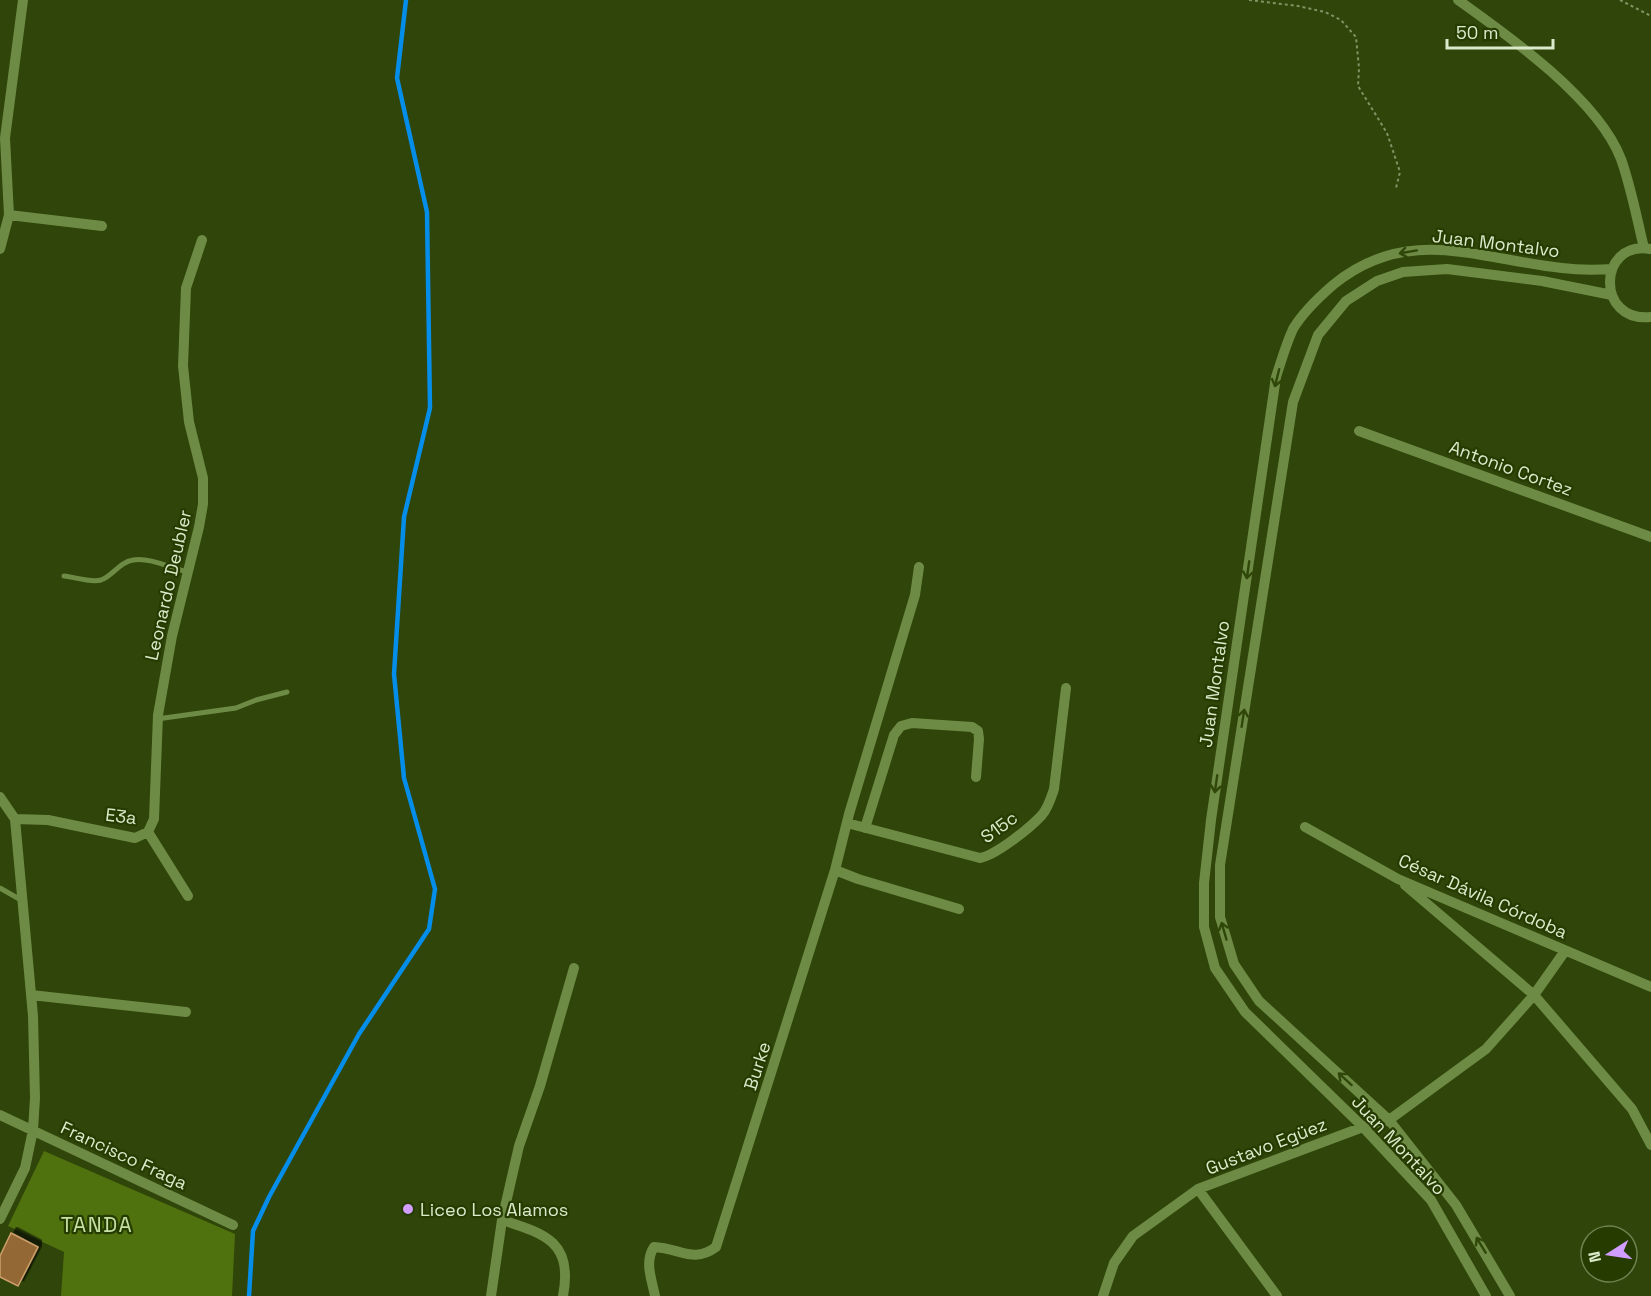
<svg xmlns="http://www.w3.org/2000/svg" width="1651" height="1296" font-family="'Space Grotesk',sans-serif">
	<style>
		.green { fill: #4f720e }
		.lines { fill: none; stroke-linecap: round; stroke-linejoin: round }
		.stream { stroke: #058dea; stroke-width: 4.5 }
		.building { fill: #936835; stroke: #cd9e6b; stroke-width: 1.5; filter: url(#shadow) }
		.path { stroke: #819365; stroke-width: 2; stroke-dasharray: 3 3; stroke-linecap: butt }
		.lane { stroke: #6d8b45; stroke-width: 5 }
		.street { stroke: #6d8b45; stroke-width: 10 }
		.oneway { stroke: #30470a }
		.poi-dot { fill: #d19dfe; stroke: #253b00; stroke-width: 2 }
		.labels { text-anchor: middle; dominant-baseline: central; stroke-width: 4.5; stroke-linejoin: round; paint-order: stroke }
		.street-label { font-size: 18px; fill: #dbeacb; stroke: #253b00 }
		.poi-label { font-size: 18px; fill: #dbeacb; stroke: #253b00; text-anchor: start }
		.quarter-label { font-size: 21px; letter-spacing: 1.5px; fill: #c5e2a4; stroke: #253b00 }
	</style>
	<defs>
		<filter id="shadow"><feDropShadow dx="5.5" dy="-5.5" stdDeviation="0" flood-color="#0009"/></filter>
	</defs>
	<rect width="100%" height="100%" fill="#2f4509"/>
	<path class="green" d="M44,1151L235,1234L232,1296H61L64,1252L8,1226Z"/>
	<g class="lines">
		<path class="stream" d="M249,1296L253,1231L269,1197L359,1034L429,929L435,889L404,778L394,674L404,517L430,408L427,212L397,78L406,0"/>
	</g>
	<path class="building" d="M11,1233L38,1247L18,1286L0,1277V1256Z"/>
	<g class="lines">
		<path class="path" d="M1249,0L1298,6L1325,12L1341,20L1356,37L1359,68L1358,86L1387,133L1400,172L1396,188
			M1620,0L1651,16"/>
		<path class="lane" d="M64,576C75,577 90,583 101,580C113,576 119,562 133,560C149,557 171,568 187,572
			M157,719L236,708L256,700L287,692
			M0,888L21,900"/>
		<path class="street" d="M1458,0C1510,37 1598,99 1621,159C1631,187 1637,219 1644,248
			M9,215L102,226
			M0,249L9,215L5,138L23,0
			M1650,249C1598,240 1595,323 1651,317
			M1359,431L1651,537
			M0,797L15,819L33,1016L35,1098L33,1130L25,1168L0,1219
			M15,819L48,820L135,838L148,832L188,896
			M847,823L980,858C996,855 1030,828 1042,815C1048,808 1051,798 1054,789L1066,688
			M1305,827L1398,879L1651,987
			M865,828L894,735L901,726L912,723L972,727L978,731L979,739L976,777
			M148,832L154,819L158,715L172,636L199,527L203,504V478L189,422L183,366L186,288L202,240
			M835,870L858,879L959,909
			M1405,885L1534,995L1632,1109L1651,1145
			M31,995L186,1012
			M0,1115L233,1225
			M1198,1189L1277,1296
			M502,1220C547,1234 573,1243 563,1296
			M491,1296L502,1220L519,1146L540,1086L574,968
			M655,1296C652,1280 644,1262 654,1247C680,1248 693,1264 716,1247L835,870L849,814L915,595L919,567
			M1103,1296L1114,1263L1133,1236L1198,1189L1363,1127L1389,1120L1486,1049L1534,995L1565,951
			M1486,1296L1431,1200L1363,1127L1245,1012L1215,968L1204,927V883L1211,820L1276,377C1281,362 1286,344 1293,329C1303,312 1318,298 1333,285C1407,224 1478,259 1562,268C1578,270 1595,270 1612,269
			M1510,1296L1456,1205L1389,1120L1259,1001L1234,964L1220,917V865L1293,402L1318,335L1346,301L1377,281L1403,272L1447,269L1542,281L1612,295"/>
	</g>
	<defs><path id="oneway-shaft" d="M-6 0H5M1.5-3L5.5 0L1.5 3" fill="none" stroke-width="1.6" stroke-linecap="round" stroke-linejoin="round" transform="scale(1.5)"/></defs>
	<g class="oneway">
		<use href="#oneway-shaft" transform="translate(1408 252) rotate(170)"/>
		<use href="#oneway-shaft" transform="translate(1277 378) rotate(104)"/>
		<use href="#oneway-shaft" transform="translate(1248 570) rotate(98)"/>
		<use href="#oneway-shaft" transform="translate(1243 718) rotate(-81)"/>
		<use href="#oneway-shaft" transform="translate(1216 784) rotate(98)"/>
		<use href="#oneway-shaft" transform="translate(1224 931) rotate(-106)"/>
		<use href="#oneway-shaft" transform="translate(1345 1079) rotate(-138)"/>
		<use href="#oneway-shaft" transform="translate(1481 1245) rotate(-121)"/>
	</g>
	<circle class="poi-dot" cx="408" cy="1209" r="6"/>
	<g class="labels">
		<g class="street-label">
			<text transform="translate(1496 243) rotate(7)">Juan Montalvo</text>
			<text transform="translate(1511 468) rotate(20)">Antonio Cortez</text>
			<text transform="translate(168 585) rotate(-77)">Leonardo Deubler</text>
			<text transform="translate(1214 684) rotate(-82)">Juan Montalvo</text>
			<text transform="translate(121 816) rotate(7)">E3a</text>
			<text transform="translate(999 827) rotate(-36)">S15c</text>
			<text transform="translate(1483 896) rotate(24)">César Dávila Córdoba</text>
			<text transform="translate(757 1066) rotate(-72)">Burke</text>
			<text transform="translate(1399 1145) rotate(47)">Juan Montalvo</text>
			<text transform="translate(1266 1146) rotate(-21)">Gustavo Egüez</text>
			<text transform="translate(124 1155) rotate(25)">Francisco Fraga</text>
		</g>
		<g class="poi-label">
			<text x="420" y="1209">Liceo Los Alamos</text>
		</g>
		<g class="quarter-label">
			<text x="97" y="1224">TANDA</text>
		</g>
	</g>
	<g transform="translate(1609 1254) rotate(258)"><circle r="28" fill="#253b00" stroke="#6e8151" stroke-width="1.5"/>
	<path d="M0-4.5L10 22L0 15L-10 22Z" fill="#d19dfe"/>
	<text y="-9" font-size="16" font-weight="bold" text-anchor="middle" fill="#dbeacb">N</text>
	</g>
	<path d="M1447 39v9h106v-9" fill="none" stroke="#dbeacb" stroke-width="3"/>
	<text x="1456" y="39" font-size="18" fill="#dbeacb" stroke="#253b00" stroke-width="4.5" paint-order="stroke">50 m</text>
</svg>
